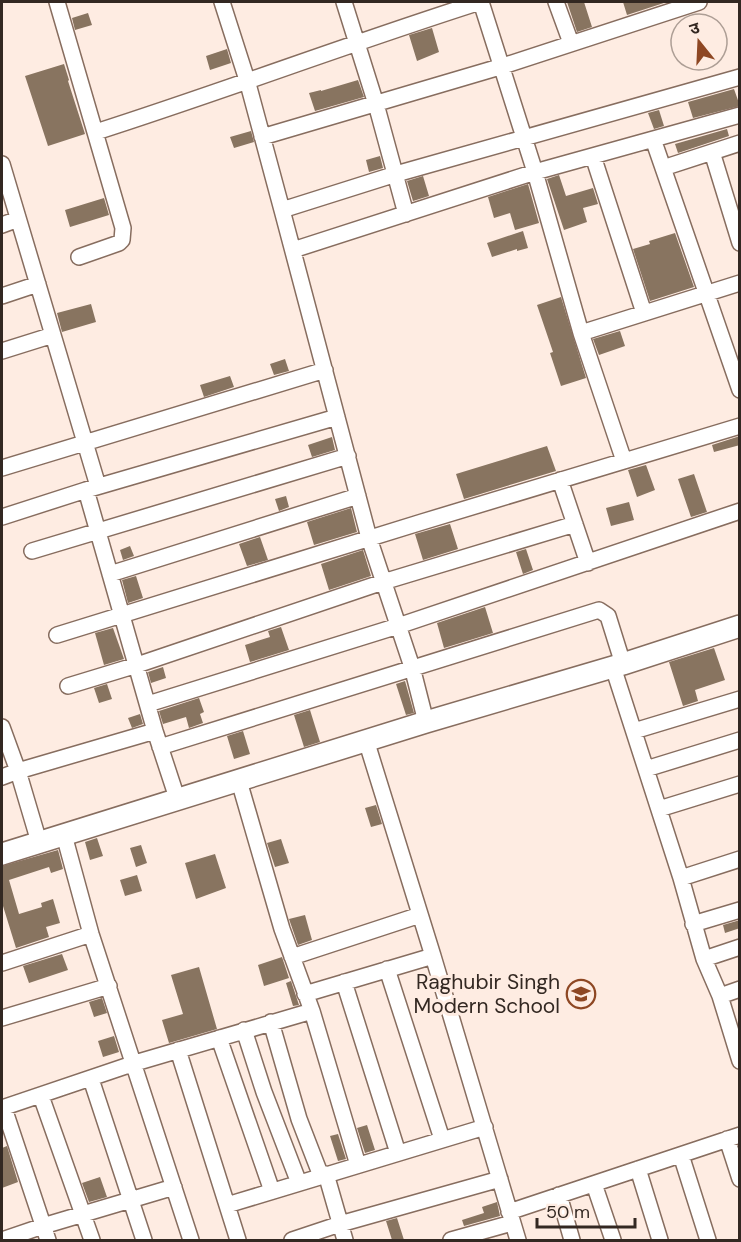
<svg xmlns="http://www.w3.org/2000/svg" width="741" height="1242" font-family="'DM Sans','Noto Sans Devanagari',sans-serif">
	<style>
		.building { fill: #887460 }
		.lines { fill: none; stroke-linecap: round; stroke-linejoin: round }
		.street-casing { stroke: #876d5f; stroke-width: 18 }
		.secondary-casing { stroke: #876d5f; stroke-width: 24 }
		.street { stroke: #fff; stroke-width: 15 }
		.secondary { stroke: #fff; stroke-width: 21 }
		.labels { text-anchor: middle; dominant-baseline: central; stroke-width: 6; stroke-linejoin: round; paint-order: stroke }
		.poi-label { font-size: 21px; fill: #332822; stroke: #feece2; text-anchor: end }
	</style>
	<rect width="100%" height="100%" fill="#feece2"/>
	<path class="building" d="M567,2H584L592,27L577,32Z
		M623,2H667L627,15Z
		M88,13L92,25L75,30L72,18Z
		M432,28L439,52L417,61L409,35Z
		M227,49L231,63L210,70L206,56Z
		M64,64L69,80L68,81L85,134L48,146L25,76Z
		M358,80L364,97L315,111L309,93L321,90V91Z
		M734,89L740,106L693,118L688,102Z
		M659,110L664,126L654,129L648,113Z
		M727,129L729,136L678,153L675,144Z
		M251,131L254,142L234,148L230,137Z
		M380,156L383,168L369,172L366,160Z
		M559,175L566,196L593,188L598,204L583,208L587,222L564,230L547,179Z
		M423,176L429,196L413,201L407,181Z
		M528,184L539,223L515,230L510,213L494,218L488,197Z
		M104,198L109,215L70,227L65,210Z
		M523,231L528,248L517,251V249L492,257L487,243Z
		M675,233L694,287L650,301L633,249L650,244L649,241Z
		M561,297L586,378L561,386L550,353L553,352L537,305Z
		M91,304L96,322L62,332L57,313Z
		M620,331L625,346L599,355L593,339Z
		M285,359L289,371L274,375L270,364Z
		M230,376L234,387L204,397L200,385Z
		M740,436V445L714,452L712,445Z
		M332,437L335,450L312,457L308,445Z
		M547,446L556,471L464,499L456,474Z
		M646,465L655,490L637,497L628,470Z
		M694,474L707,512L691,517L678,479Z
		M286,496L289,507L279,511L275,499Z
		M629,502L634,520L611,526L606,508Z
		M351,508L357,532L314,545L307,522Z
		M450,524L458,549L423,560L415,534Z
		M260,537L268,560L247,566L239,544Z
		M130,546L134,556L123,560L120,550Z
		M526,549L533,570L523,574L516,552Z
		M363,550L371,576L329,590L321,564Z
		M136,576L143,598L128,603L122,580Z
		M485,607L493,633L444,648L437,623Z
		M281,627L289,650L250,662L245,645L270,637L268,631Z
		M113,628L124,659L104,665L95,633Z
		M714,648L725,680L695,690L698,701L683,706L669,662Z
		M163,667L166,678L151,683L148,672Z
		M405,681L414,713L406,715L396,684Z
		M107,684L112,699L99,703L94,688Z
		M199,698L204,712L200,714L203,723L189,728L186,717L163,724L159,711Z
		M310,710L320,742L304,747L294,715Z
		M140,714L143,724L132,728L128,718Z
		M243,731L250,754L234,759L227,736Z
		M376,805L382,824L371,827L365,808Z
		M97,838L103,856L90,860L85,842Z
		M281,839L289,863L275,867L267,843Z
		M141,845L147,863L136,867L130,848Z
		M58,850L63,869L51,873L49,867L9,880L19,914L42,907L41,903L53,899L60,923L46,927L49,937L16,948L3,906H2V866Z
		M215,854L226,888L196,899L185,863Z
		M137,875L142,891L125,896L120,880Z
		M305,915L312,940L298,945L289,919Z
		M740,920V928L725,933L723,925Z
		M62,954L68,970L29,983L23,966Z
		M282,957L289,978L264,986L258,965Z
		M199,967L217,1029L169,1043L162,1020L183,1014L171,975Z
		M291,981L299,1005L293,1006L286,983Z
		M102,998L107,1013L94,1017L89,1002Z
		M114,1036L119,1052L103,1057L98,1041Z
		M367,1125L375,1150L365,1153L357,1128Z
		M338,1134L346,1159L338,1161L330,1136Z
		M7,1146L18,1182L2,1188V1148Z
		M100,1177L107,1197L89,1202L82,1183Z
		M497,1202L500,1216L464,1226L462,1220L484,1213L482,1207Z
		M397,1218L404,1240H392L386,1221Z"/>
	<g class="lines">
		<g class="street-casing">
			<path id="street" d="M57,2L123,228L122,240L119,243L79,257
				M222,2L247,80L282,210L369,538L412,667L426,722
				M344,2L376,104L406,214
				M481,2L535,172L581,333
				M556,2L571,43
				M96,132C224,91 351,43 480,2
				M262,137L503,66L699,2
				M653,139L740,390
				M712,152L740,243
				M593,156L644,313
				M2,164L98,486
				M663,168L740,143
				M282,210L396,174L740,77
				M2,225L18,219
				M293,250L535,172L740,115
				M2,296L38,284
				M2,351L53,335
				M624,461L581,333L740,283
				M2,468L325,370
				M560,480L588,563
				M2,517L86,490
				M32,551L348,456
				M110,574L358,496
				M57,635L422,522L740,426
				M613,667L681,878L704,959L720,996L740,1061
				M68,686L137,665L383,582L575,524
				M148,704L398,626L740,511
				M2,727L18,771L2,777
				M634,731L740,699
				M366,740L433,956
				M160,747L599,610L608,616L623,664
				M646,769L740,740
				M239,781L282,929L312,1011L358,1165
				M177,798L155,731L86,490L337,417
				M659,809L740,784
				M64,835L91,934L191,1240
				M39,842L18,771L155,731
				M681,878L740,859
				M693,924L740,910
				M292,957L420,915
				M704,959L740,947
				M2,963L91,934
				M387,969L442,1139
				M344,982L398,1153
				M305,994L433,956L518,1240
				M720,996L740,989
				M2,1018L109,986
				M271,1022L299,1119L321,1176
				M244,1030L264,1092L299,1183
				M219,1038L272,1191
				M178,1050L238,1240
				M91,1079L144,1240
				M41,1096L92,1240
				M2,1108L135,1063L312,1011
				M4,1108L48,1240
				M727,1139L740,1179
				M681,1155L708,1240
				M638,1169L660,1240
				M326,1174L345,1240
				M594,1184L613,1240
				M559,1195L572,1240
				M227,1205L485,1127
				M509,1212L740,1135
				M2,1240L43,1226L174,1187
				M292,1240L340,1224L500,1179
				M451,1240L512,1223"/>
		</g>
		<g class="secondary-casing">
			<path id="secondary" d="M2,854L426,722L623,664L740,626"/>
		</g>
		<use href="#street" class="street"/>
		<use href="#secondary" class="secondary"/>
	</g>
	<defs>
		<g id="school-ring" transform="scale(1.5)"><circle r="9.5" fill="#feece2" stroke="#8e4723" stroke-width="1.5"/><path d="M0-5L7-2L0 1L-7-2ZM-4 1L0 2.5L4 1V4Q0 6-4 4Z" fill="#8e4723"/></g>
	</defs>
	<g fill-rule="evenodd">
		<use href="#school-ring" x="581" y="994"/>
	</g>
	<g class="labels">
		<g class="poi-label">
			<text x="560" y="982">Raghubir Singh<tspan x="560" dy="24">Modern School</tspan></text>
		</g>
	</g>
	<rect width="741" height="1242" fill="none" stroke="#332822" stroke-width="6"/>
	<g transform="translate(699 42) rotate(342)"><circle r="28" fill="#feece2" stroke="#ad9e95" stroke-width="1.5"/>
	<path d="M0-4.5L10 22L0 15L-10 22Z" fill="#8e4723"/>
	<text y="-9" font-size="16" font-weight="bold" text-anchor="middle" fill="#332822">उ</text>
	</g>
	<path d="M537 1218v9h98v-9" fill="none" stroke="#332822" stroke-width="3"/>
	<text x="546" y="1218" font-size="18" fill="#332822" stroke="#feece2" stroke-width="4.5" paint-order="stroke">50 m</text>
</svg>
